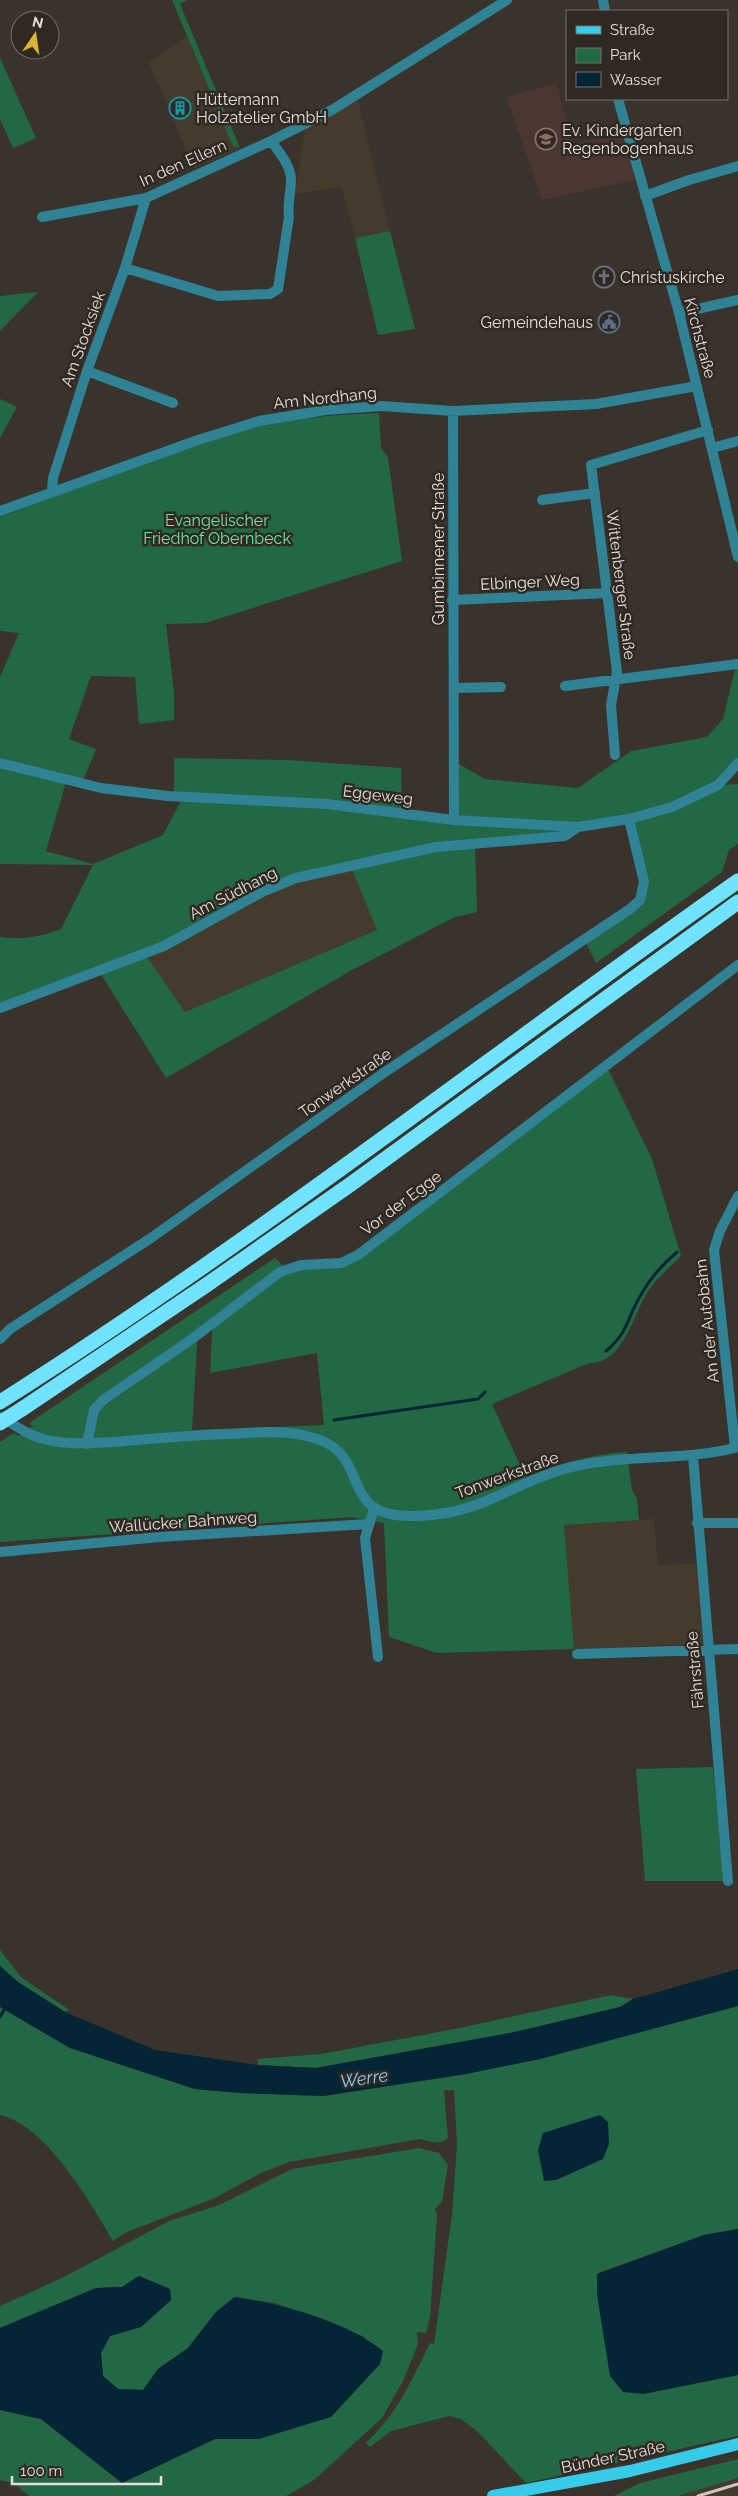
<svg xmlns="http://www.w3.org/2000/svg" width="738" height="2496" font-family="Raleway,sans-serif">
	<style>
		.built { fill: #453b2d }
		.education { fill: #4b3732 }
		.green { fill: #236844; fill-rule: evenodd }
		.water { fill: #042536 }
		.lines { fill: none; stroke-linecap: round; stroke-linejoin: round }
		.stream { stroke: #042536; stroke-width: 3 }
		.minor { stroke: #2f8395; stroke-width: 10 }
		.major { stroke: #37cbea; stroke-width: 12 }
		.highway { stroke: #6fe3ff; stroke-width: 15 }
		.rail { stroke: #cbc7c2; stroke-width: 3 }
		.highway-bridge { stroke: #6fe3ff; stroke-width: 15 }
		.labels { text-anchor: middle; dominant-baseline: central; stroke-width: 5; stroke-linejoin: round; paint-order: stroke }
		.poi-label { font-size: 16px; fill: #e2ded9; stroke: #2f2922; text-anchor: start }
		.street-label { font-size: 16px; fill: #e2ded9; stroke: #2f2922 }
		.park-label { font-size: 16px; fill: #65eba4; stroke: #2f2922 }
		.water-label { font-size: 18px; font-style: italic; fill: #85cbf7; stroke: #2f2922 }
	</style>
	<rect width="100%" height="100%" fill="#39332c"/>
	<path class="built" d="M187,37L233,145L240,148L194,169L149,62Z
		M357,97L390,231L355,238L342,187L295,194L306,121Z
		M351,867L377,930L185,1012L145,954L265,891Z
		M654,1519L658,1565L697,1564L703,1644L574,1649L564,1525Z
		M738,2478V2496H678Z"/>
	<path class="education" d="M556,83L573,143L624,134L636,180L542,200L507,97Z"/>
	<path class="green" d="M172,0H187L180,4L240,148L233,146Z
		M0,58L36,138L13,148L0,119Z
		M390,231L415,329L378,335L355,238Z
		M38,292L0,331V296Z
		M0,399L17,407L0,438Z
		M379,413L381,448L388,457L402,561L205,623L166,624L174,692V720L139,724L135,677L91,676L69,739L96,749L81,785L66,782L46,851L93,864L163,835L183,797H174V758L287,760L401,768L402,816L459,822V764L485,779L578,788L631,751L707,737L723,719L735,669L738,668V758L729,770L711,786L738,784V844L729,850L722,872L596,963L585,941C598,932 633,913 642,902C656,887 633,837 627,818L566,834L436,846L295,877L164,946L0,1006V937C22,940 40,937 61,929L93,865L0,864V677L19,633L0,631V517C85,485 170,448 258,426C297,417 339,415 379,413Z
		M475,845L477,912L455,917L352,970L166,1078L99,971L145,954L185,1012L377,930L351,867Z
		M608,1069L652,1159L681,1256C668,1269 651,1283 643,1300C632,1321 621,1364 589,1363L492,1404L526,1478C557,1464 592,1454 627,1452L632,1490L637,1499L639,1520L564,1525L574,1649L437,1653L389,1637L384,1523L351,1517L0,1542V1442L14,1433L18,1436L33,1426L29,1423L275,1258L289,1271L340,1266ZM213,1318L210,1373L317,1353L324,1425L192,1430L198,1329Z
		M713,1767L724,1881H645L636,1769Z
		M0,1950L21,1977L69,2010L65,2012L18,1982L0,1966Z
		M611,1995L633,1999L620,2007L515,2032L316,2068L258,2065V2059L321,2054L460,2028Z
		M738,2006V2229L704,2235L598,2273L643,2394L738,2375V2436L526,2483L478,2432L461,2419L449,2416L391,2431L370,2447L366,2443C399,2411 410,2383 430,2343L434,2344L452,2215L457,2145L454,2090H444L448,2138C440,2146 430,2141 420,2139L289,2162L261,2173L215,2198L127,2232L113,2241C91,2203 45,2124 0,2115V2007L70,2048L195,2089L241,2093L323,2096L466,2074L540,2059Z
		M419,2148L439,2153L448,2165L442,2202L435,2209L437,2215L430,2318L426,2333L417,2332L418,2344L403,2381L382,2418L314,2480L286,2496H29L14,2483L0,2480V2410L41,2419L122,2483L215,2439H259L365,2337L275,2303L234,2297L216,2312L188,2348L158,2369L143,2390L118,2389L103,2376L101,2353L110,2336L141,2327L171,2300L170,2289L139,2276L122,2287L96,2288L0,2328V2306L60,2279L169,2221L219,2205L292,2169Z
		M738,2459V2478L678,2496H614L640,2483Z"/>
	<path class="water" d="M0,1966L18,1982L65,2012L155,2050L258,2065L316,2068L515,2032L620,2007L633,1999L738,1969V2006L540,2059L466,2074L323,2096L241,2093L195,2089L70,2048L0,2007Z
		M600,2115L608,2122L609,2144L603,2159L556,2180L544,2181L538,2150L543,2133Z
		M738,2229V2375L643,2394L623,2392L610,2376L597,2295V2274L704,2235Z
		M139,2276L170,2289L171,2300L141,2327L110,2336L101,2353L103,2376L118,2389L143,2390L158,2369L188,2348L216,2312L235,2297C282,2304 346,2321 383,2351L380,2364L331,2417L259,2439H215L122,2483L41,2419L0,2410V2328L96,2288L122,2287Z"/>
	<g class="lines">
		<path class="stream" d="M606,1351C630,1331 627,1316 642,1293C651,1277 663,1264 677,1252
			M334,1420L478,1399L485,1392
			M0,2017L6,2006"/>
		<path class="minor" d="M603,0L605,11
			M618,99L679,313L738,557
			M645,196L689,180L738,166
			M42,217L146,198L271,141L332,110L507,0
			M125,268L218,296L270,294L278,289L289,217C287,204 291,193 291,180C291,166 279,152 271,141
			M679,313L738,300
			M87,371L173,403
			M453,411L454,820
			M712,448L738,441
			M52,491L53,478L87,371L125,268L146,198
			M542,500L595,493
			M0,511L198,440L259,421L326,410L382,406L453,411L596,404L697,386
			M452,600L608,593
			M565,686L738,664
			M454,688L501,687
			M615,755L611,705L617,672L591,465L708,430
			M0,763L101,788L168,796L327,804L454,820L578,827L629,819L672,807L718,785L738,763
			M0,1008L164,946L264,891L296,878L436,847L565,836L578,827
			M0,1339L10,1329L151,1238L382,1074L630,909L640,900L644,882L629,819
			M1,1417C11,1423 21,1430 32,1435C58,1447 98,1443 126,1441C160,1438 195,1435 229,1434C251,1433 275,1430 297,1434C306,1436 318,1438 327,1443C368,1466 343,1516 410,1516C434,1516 462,1511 484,1502C515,1489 543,1473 576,1466C630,1454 685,1461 738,1447
			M87,1444L94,1410L103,1400L192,1339L280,1272L301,1265L341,1263L358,1255L738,965
			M735,1448L714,1250L720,1231L738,1196
			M693,1456L728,1881
			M374,1509L365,1538L378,1657
			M697,1523H738
			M0,1552L160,1537L368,1524
			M577,1654L738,1649"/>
		<path class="major" d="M493,2496L630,2471L738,2444"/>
		<path class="highway" d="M0,1402C255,1241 492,1054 738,881
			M22,1409L205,1286L351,1184L738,902"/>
		<path class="rail" d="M698,2496L738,2484"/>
		<path class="highway-bridge" d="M0,1423L22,1409"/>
	</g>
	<defs>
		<g id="building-ring" transform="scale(1.125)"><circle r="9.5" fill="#2f2922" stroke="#0f9aa8" stroke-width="1.5"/><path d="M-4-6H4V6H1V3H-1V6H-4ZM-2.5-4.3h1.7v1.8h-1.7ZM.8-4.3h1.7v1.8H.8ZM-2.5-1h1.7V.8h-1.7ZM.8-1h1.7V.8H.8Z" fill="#0f9aa8"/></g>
		<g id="school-ring" transform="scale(1.125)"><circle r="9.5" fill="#2f2922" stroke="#8d6e63" stroke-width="1.5"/><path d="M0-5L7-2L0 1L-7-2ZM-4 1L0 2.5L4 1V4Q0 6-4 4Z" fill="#8d6e63"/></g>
		<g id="church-ring" transform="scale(1.125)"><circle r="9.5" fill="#2f2922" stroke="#6b7280" stroke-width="1.5"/><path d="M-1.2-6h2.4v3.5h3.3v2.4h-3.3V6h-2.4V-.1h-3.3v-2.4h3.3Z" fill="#6b7280"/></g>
		<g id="civic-ring" transform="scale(1.125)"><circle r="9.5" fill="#2f2922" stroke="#5c6f8a" stroke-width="1.5"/><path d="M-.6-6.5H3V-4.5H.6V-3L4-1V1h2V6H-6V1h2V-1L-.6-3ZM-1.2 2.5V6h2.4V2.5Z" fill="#5c6f8a"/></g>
	</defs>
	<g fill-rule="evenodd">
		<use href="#building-ring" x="180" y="108"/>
		<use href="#school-ring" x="546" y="139"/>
		<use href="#church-ring" x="604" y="277"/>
		<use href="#civic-ring" x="609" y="322"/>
	</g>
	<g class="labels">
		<g class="poi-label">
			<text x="196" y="99">Hüttemann<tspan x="196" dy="18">Holzatelier GmbH</tspan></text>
			<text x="562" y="130">Ev. Kindergarten<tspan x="562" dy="18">Regenbogenhaus</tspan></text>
			<text x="620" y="277">Christuskirche</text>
			<text x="593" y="322" text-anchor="end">Gemeindehaus</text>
		</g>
		<g class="street-label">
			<text transform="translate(183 163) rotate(-24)">In den Ellern</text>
			<text transform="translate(700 338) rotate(75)">Kirchstraße</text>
			<text transform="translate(83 339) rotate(-70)">Am Stocksiek</text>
			<text transform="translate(325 398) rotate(-6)">Am Nordhang</text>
			<text transform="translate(438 549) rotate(-90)">Gumbinnener Straße</text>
			<text transform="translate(530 582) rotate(-3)">Elbinger Weg</text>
			<text transform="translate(621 585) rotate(83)">Wittenberger Straße</text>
			<text transform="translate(378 795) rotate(7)">Eggeweg</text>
			<text transform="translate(233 893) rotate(-27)">Am Südhang</text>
			<text transform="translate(345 1083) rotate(-35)">Tonwerkstraße</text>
			<text transform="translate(401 1203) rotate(-37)">Vor der Egge</text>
			<text transform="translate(707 1321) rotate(-96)">An der Autobahn</text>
			<text transform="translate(507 1475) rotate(-20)">Tonwerkstraße</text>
			<text transform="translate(183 1522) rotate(-4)">Wallücker Bahnweg</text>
			<text transform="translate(695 1670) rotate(-95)">Fährstraße</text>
			<text transform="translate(613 2457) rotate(-12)">Bünder Straße</text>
		</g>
		<g class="park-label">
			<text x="217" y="520">Evangelischer<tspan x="217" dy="18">Friedhof Obernbeck</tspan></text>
		</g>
		<g class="water-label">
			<text transform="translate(364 2078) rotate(-8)">Werre</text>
		</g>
	</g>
	<rect x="566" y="10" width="162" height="90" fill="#2f2922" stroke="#77716b"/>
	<rect x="576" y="26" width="25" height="8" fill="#37cbea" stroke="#77716b"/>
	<text x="610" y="35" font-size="15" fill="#e2ded9">Straße</text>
	<rect x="576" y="48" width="25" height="15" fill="#236844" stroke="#77716b"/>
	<text x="610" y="60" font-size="15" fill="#e2ded9">Park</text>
	<rect x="576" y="72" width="25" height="15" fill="#042536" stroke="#77716b"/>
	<text x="610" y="85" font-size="15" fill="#e2ded9">Wasser</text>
	<g transform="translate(35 35) rotate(13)"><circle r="24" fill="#2f2922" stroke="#77716b"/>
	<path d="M0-4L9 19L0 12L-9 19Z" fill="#dab333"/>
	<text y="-8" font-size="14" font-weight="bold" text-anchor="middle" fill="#e2ded9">N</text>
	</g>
	<path d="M12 2476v8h149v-8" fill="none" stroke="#e2ded9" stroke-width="2.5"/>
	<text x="20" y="2476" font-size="15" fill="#e2ded9" stroke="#2f2922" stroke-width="4" paint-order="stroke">100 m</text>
</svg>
